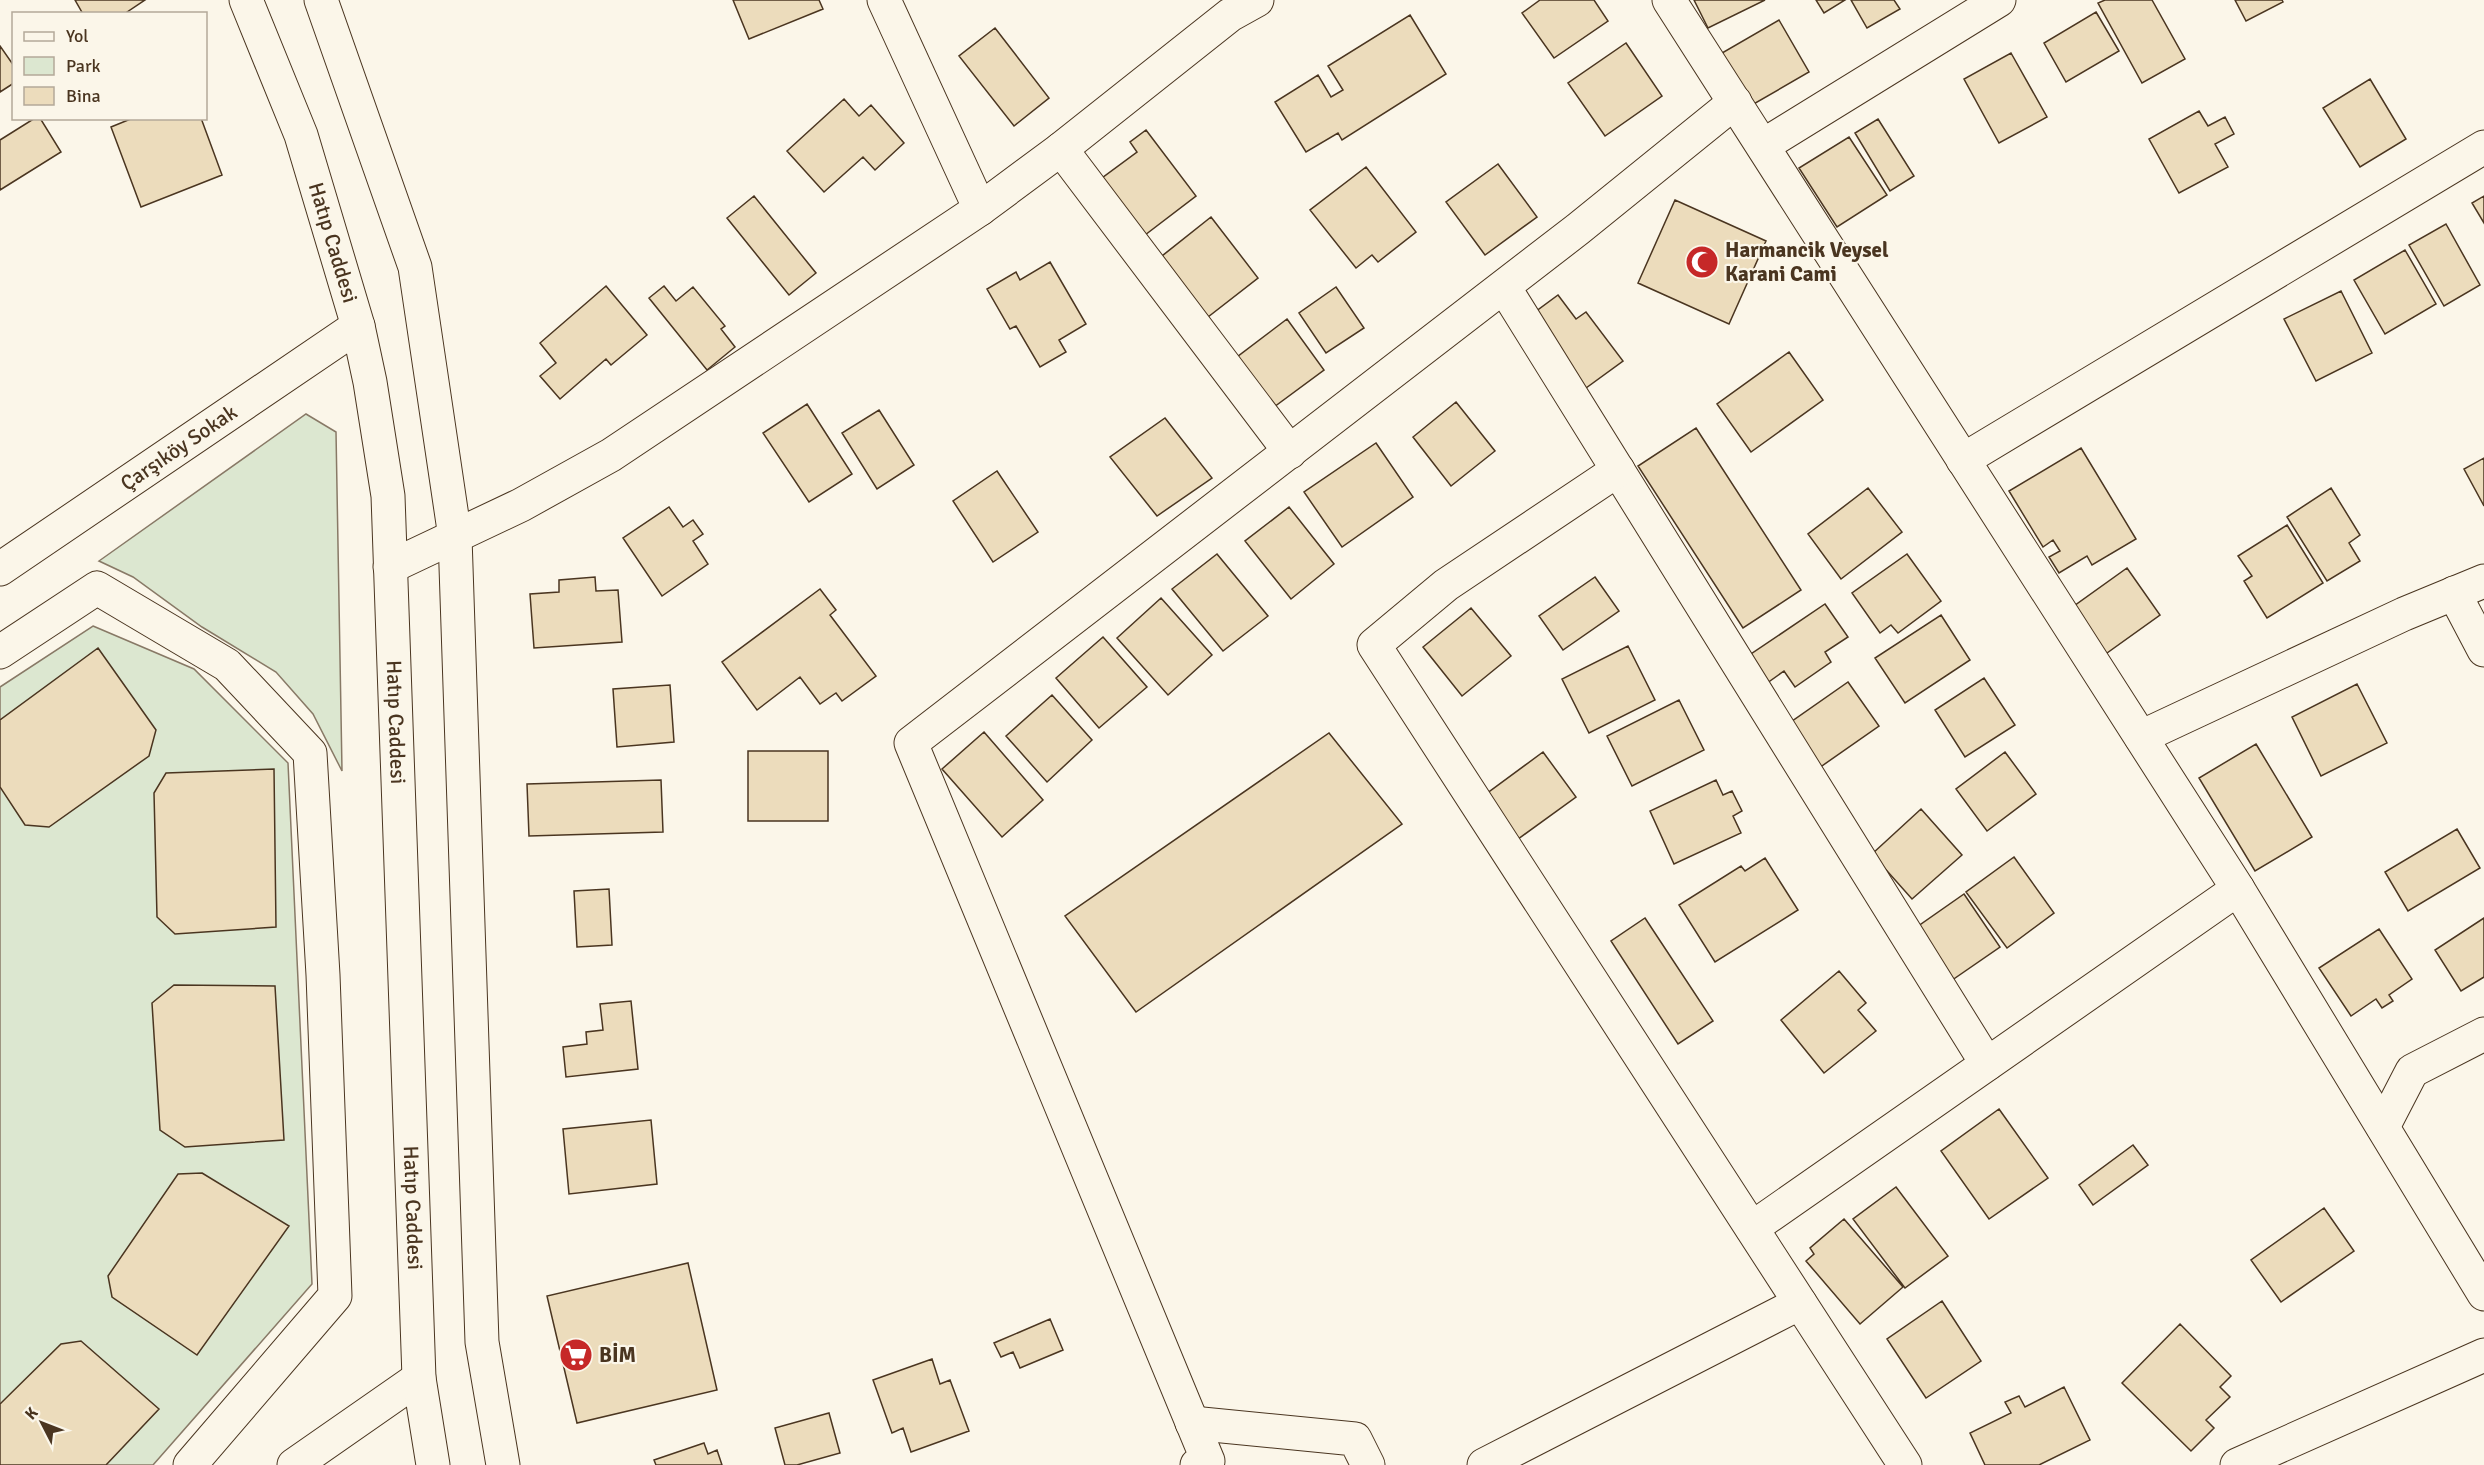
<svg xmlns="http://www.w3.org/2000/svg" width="2484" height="1465" font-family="Signika,sans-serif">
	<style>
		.green { fill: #dce7d0; stroke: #887966; stroke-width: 1.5 }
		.building { fill: #ecdcbc; stroke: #4a3520; stroke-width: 1.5 }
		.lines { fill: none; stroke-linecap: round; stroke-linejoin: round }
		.minor-casing { stroke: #4a3520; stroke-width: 35 }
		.major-casing { stroke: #4a3520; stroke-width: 35 }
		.minor { stroke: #fbf6e9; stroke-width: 33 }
		.major { stroke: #fbf6e9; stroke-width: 33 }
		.labels { text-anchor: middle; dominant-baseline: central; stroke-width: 4.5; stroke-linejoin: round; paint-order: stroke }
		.street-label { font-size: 21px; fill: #4a3520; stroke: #fbf6e9 }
		.poi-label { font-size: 21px; font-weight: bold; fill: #4a3520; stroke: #fbf6e9; text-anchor: start }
	</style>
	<rect width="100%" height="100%" fill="#fbf6e9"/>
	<path class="green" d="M306,414L336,432L342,771L313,714L276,672L202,627L133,577L99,561Z
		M93,626L194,669L288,763L312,1284L153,1465H0V687Z"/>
	<path class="building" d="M75,0H145L124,14H83Z
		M733,0H819L823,9L749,39Z
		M1540,0H1594L1608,21L1554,58L1522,13Z
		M1694,0H1765L1708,28Z
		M1816,0H1845L1824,13Z
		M1851,0H1894L1900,9L1867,28Z
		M2105,0H2152L2185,59L2142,83L2098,3Z
		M2235,0H2282L2283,2L2246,21Z
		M2096,12L2119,51L2066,82L2044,43Z
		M1410,15L1446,74L1342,140L1338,133L1306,152L1275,102L1318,75L1331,97L1343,90L1328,66Z
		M1779,20L1809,72L1752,105L1722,53Z
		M995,28L1049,98L1014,126L959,56Z
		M1626,43L1662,96L1605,136L1568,83Z
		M0,46L14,66V83L0,92Z
		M2011,53L2047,117L1999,143L1964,79Z
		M2370,79L2406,139L2360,167L2323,108Z
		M844,99L859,116L871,105L904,143L875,170L863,157L824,192L787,151Z
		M2199,111L2208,126L2225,117L2234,134L2215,144L2228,167L2179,193L2149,139Z
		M35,118H40L61,152L0,190V140Z
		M133,118H201L222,175L141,207L111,127Z
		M1878,119L1914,176L1890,191L1855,133Z
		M1146,130L1196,196L1145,235L1102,178L1137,152L1130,142Z
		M1849,137L1887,195L1837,227L1799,168Z
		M1498,164L1537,217L1485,255L1446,202Z
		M1366,167L1416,232L1378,262L1372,255L1356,268L1310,210Z
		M754,196L816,273L789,295L727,218Z
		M2484,196V223L2472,203Z
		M1675,200L1766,241L1729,324L1638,283Z
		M1211,217L1258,278L1208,317L1162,256Z
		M2446,224L2480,285L2444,306L2409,245Z
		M2405,250L2436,304L2385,334L2354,280Z
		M1050,262L1086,324L1059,340L1066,352L1040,367L1016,326L1010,329L987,289L1016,272L1020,280Z
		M606,286L647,335L611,365L606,359L560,399L540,376L556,363L540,343Z
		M664,286L676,301L693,287L725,326L721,329L735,347L707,370L649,298Z
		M1336,287L1364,328L1326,353L1299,313Z
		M2341,291L2372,353L2316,381L2284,319Z
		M1558,295L1576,319L1586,312L1623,361L1586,388L1531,315Z
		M1287,319L1324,370L1274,407L1237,357Z
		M1789,352L1823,400L1751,452L1717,404Z
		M1456,402L1495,451L1451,486L1413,437Z
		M807,404L852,474L809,502L763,433Z
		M879,410L914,465L877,489L842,433Z
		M1165,418L1212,478L1157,516L1110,457Z
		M1696,428L1801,590L1743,628L1638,466Z
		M1376,443L1413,497L1342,547L1304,492Z
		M2081,448L2136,539L2092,565L2087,556L2059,573L2049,557L2060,551L2053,540L2043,547L2009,491Z
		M2484,458V506L2464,469Z
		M997,471L1038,532L993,562L953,501Z
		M1868,488L1902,532L1841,579L1808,534Z
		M2331,488L2360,535L2349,543L2360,561L2327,581L2287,517Z
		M669,507L683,527L693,520L703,534L693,541L708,564L662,596L623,538Z
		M1289,507L1334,564L1291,599L1245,541Z
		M2287,525L2323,583L2267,618L2244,581L2252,576L2238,556Z
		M1217,554L1268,616L1223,651L1172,589Z
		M1907,554L1941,601L1898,633L1891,625L1880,633L1852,593Z
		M2127,568L2160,615L2100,658L2067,611Z
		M595,577L596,591L618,590L622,642L534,648L530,594L559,592V580Z
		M1595,577L1619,611L1563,650L1539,616Z
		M820,589L836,610L830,615L876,676L842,701L836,693L820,704L800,677L757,710L722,662Z
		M1161,598L1212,655L1168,695L1117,638Z
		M1825,604L1848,637L1825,652L1831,662L1795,687L1784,671L1763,686L1745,658Z
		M1471,608L1511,656L1462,696L1423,647Z
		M1941,615L1970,660L1905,703L1875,658Z
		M1103,637L1147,687L1099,728L1056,678Z
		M1628,646L1655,700L1589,733L1562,679Z
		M98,648L156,730L149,756L49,827L25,825L0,787V720Z
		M1984,678L2015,725L1965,757L1935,710Z
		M1848,682L1879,726L1819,768L1788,724Z
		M2357,684L2387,743L2321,776L2292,717Z
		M670,685L674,742L617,747L613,689Z
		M1052,695L1092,740L1047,782L1006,736Z
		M1679,700L1704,750L1632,786L1607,736Z
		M984,732L1043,800L1002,837L942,769Z
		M1329,733L1402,824L1136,1012L1065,916Z
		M2256,744L2312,837L2255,871L2199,778Z
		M748,751H828V821H748Z
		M1543,752L1576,797L1514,842L1482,797Z
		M2005,752L2036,794L1987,831L1956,789Z
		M274,769L276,927L175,934L157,917L154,793L166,773Z
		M661,780L663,832L529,836L527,784Z
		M1716,780L1723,795L1732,791L1742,811L1733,816L1741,833L1674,864L1650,811Z
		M1921,809L1962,855L1912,899L1872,854Z
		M2457,829L2480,868L2408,911L2385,872Z
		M2014,857L2054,913L2007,948L1966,892Z
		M1765,858L1798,910L1715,962L1679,905L1741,866L1745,871Z
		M609,889L612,945L577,947L574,891Z
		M1964,894L2000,947L1945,985L1914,929Z
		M1645,918L1713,1021L1678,1044L1611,941Z
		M2484,918V977L2461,991L2435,950Z
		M2379,929L2412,979L2389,995L2393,1001L2382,1008L2376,999L2351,1016L2319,968Z
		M1839,971L1866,1003L1858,1010L1876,1031L1824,1073L1781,1020Z
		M174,985L275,986L284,1140L185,1147L160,1130L152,1003Z
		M631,1001L638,1069L566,1077L563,1047L587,1044L586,1032L603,1030L600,1004Z
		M1999,1109L2048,1178L1989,1219L1941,1151Z
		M651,1120L657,1184L569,1194L563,1129Z
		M2133,1145L2148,1165L2093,1205L2079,1185Z
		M202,1173L289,1226L197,1355L112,1297L108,1276L178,1174Z
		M1896,1187L1948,1256L1905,1288L1853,1219Z
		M2324,1208L2354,1251L2281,1302L2251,1260Z
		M1844,1219L1903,1287L1860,1324L1806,1261L1814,1254L1810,1248Z
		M688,1263L717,1390L577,1423L547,1296Z
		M1942,1301L1981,1361L1926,1398L1887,1339Z
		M1050,1319L1063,1350L1020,1368L1013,1352L1001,1357L994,1343Z
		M2180,1324L2231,1376L2220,1387L2230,1397L2206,1420L2214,1428L2191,1451L2122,1383Z
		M81,1341L159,1409L106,1465H0V1404L61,1344Z
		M932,1359L940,1384L950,1380L969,1431L911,1452L903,1428L892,1433L873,1380Z
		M2064,1387L2090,1440L2039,1465H1985L1970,1433L2011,1413L2005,1402L2019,1396L2025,1407Z
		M829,1413L840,1453L797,1465H785L775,1428Z
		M704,1443L708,1454L717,1450L722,1465H656L654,1460Z"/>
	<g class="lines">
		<g class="minor-casing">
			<g id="minor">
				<path d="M884,0L980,209"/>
				<path d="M1669,0L2238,889L2484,1294"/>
				<path d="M1764,145L1999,0"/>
				<path d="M1061,149L1290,452"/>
				<path d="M1504,287L1987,1064"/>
				<path d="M1963,460L2484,147"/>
				<path d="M1618,470L1446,585L1374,645L1905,1465"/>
				<path d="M390,567L521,505L611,455L980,209L1061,149L1230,15L1257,0"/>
				<path id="s1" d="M0,569L358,326"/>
				<path d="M2454,593L2484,650"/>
				<path d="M0,652L97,588L227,665L310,753L323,975L335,1296L190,1465"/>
				<path d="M2141,737L2404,614L2484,581"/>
				<path d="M2383,1127L2412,1071L2484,1034"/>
				<path d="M1752,1228L2238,889"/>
				<path d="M1192,1423L1355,1439L1368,1465"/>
				<path d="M294,1465L419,1378"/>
				<path d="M1197,1465L1208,1461L911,743L1578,229L1735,102"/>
				<path d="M1484,1465L1800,1303"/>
				<path d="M2237,1465L2484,1355"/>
			</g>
		</g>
		<g class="major-casing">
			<g id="major">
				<path id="s2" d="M246,0L301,135L358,326L370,382L388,496L419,1378L433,1465"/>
				<path d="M321,0L415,267L455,537L482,1342L503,1465"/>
			</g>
		</g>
		<use href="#minor" class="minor"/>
		<use href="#major" class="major"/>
	</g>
	<defs>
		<g id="mosque-disc" transform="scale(1.725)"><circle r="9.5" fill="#c62828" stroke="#fbf6e9"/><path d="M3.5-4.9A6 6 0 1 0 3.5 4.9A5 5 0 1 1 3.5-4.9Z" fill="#fff"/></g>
		<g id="supermarket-disc" transform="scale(1.725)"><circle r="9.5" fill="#c62828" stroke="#fbf6e9"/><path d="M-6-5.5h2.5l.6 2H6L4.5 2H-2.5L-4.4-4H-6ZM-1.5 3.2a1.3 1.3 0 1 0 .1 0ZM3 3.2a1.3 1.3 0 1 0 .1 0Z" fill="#fff"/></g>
	</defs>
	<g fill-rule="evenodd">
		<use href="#mosque-disc" x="1702" y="262"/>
		<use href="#supermarket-disc" x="576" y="1355"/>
	</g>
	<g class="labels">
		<g class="street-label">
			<text stroke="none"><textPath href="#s2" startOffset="258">Hatıp Caddesi</textPath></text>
			<text stroke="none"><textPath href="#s1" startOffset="216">Çarşıköy Sokak</textPath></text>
			<text stroke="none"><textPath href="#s2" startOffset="744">Hatıp Caddesi</textPath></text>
			<text stroke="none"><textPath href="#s2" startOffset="1230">Hatıp Caddesi</textPath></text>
		</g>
		<g class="poi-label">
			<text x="1725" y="250">Harmancik Veysel<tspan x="1725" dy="24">Karani Cami</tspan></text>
			<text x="599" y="1355">BİM</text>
		</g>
	</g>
	<rect x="12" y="12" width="195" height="108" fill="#fbf6e9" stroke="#b4a999" stroke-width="1.5"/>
	<rect x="24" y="32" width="30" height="9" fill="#fbf6e9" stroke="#b4a999" stroke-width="1.5"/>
	<text x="66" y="42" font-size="18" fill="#4a3520">Yol</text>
	<rect x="24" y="57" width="30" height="18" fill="#dce7d0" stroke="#b4a999" stroke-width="1.5"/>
	<text x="66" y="72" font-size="18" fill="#4a3520">Park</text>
	<rect x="24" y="87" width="30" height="18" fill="#ecdcbc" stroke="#b4a999" stroke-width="1.5"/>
	<text x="66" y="102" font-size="18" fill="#4a3520">Bina</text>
	<g transform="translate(42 1423) rotate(312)" stroke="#fbf6e9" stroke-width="4.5" paint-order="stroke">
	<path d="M0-4.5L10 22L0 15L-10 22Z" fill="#4a3520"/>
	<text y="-9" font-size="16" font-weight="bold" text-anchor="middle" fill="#4a3520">K</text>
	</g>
</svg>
